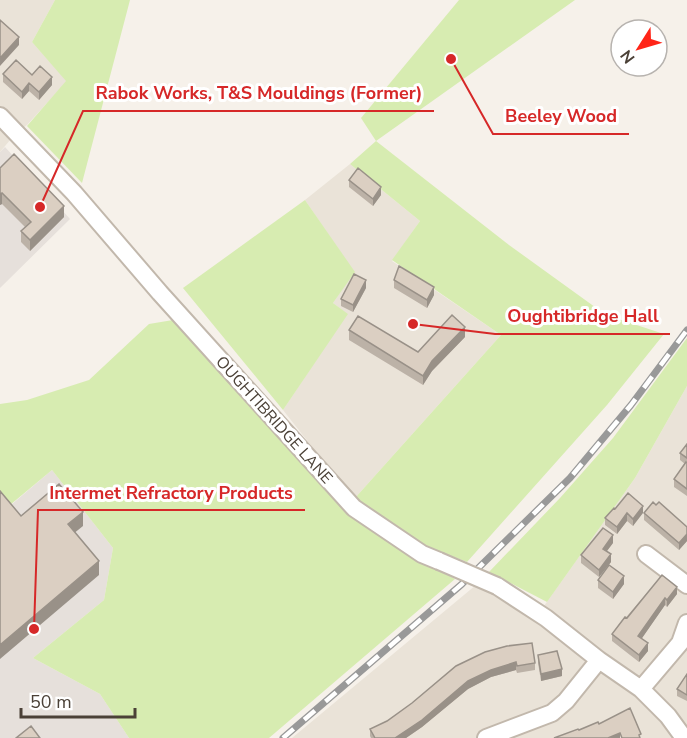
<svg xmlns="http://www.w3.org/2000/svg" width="687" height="738" font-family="'Nunito Sans',sans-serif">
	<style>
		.residential { fill: #eae3d8 }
		.industrial { fill: #e6e0db }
		.green { fill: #d7ecb1 }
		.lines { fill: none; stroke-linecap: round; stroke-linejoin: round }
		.minor-casing { stroke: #c2b8ac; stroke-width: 20 }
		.minor { stroke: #fff; stroke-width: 16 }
		.rail-casing { stroke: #999; stroke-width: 7 }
		.rail { stroke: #fff; stroke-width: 4.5; stroke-dasharray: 14; stroke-linecap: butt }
		.minor-bridge-casing { stroke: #c2b8ac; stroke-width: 20; stroke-linecap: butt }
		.minor-bridge { stroke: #fff; stroke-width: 16 }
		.wall { fill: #bcb2a7 }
		.shaded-wall { fill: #999188 }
		.building { fill: #dbcfc2; stroke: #999188; stroke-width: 1.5 }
		.labels { text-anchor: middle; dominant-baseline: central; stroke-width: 6; stroke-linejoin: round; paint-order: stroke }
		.street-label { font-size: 16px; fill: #4b4137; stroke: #fff }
		.leader { fill: none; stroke: #d62828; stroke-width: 2 }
		.callout-dot { fill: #d62828; stroke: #fff; stroke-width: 2 }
		.callout-label { font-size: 18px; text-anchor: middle; font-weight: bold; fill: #d62828; stroke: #fff; stroke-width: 6; stroke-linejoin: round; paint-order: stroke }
	</style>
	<rect width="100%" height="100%" fill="#f6f1ea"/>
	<path class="residential" d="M0,0H55L32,42L67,81L27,125L16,133L0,152Z
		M350,164L420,221L392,261L501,335L355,498L335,476L283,410L347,314L333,303L354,272L305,200Z
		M687,386V738H292L482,580L539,613L635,478Z"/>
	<path class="industrial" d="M5,147L70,219L0,288V152Z
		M52,470L113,548L104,600L33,658L100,694L129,738H0V493L11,505Z"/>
	<path class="green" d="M55,0H130L82,183L27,126L66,81L32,42Z
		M459,0H575L376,141L509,245L606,315L664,334L607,405L467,562L428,547L355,498L501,335L392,260L420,221L350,164L376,141L361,118Z
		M305,200L355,272L333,303L348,314L283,410L183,288Z
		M173,320L194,341L345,511L407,552L455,579L269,738H129L100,694L33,658L104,600L113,548L52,470L10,505L0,493V404L27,400L89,380L149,324Z
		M687,338V386L635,478L547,602L489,572L560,498L613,438Z"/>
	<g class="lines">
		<g class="minor-casing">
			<path id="minor" d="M0,116L74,193L160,293L354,508L422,554L439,561
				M646,554L687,585
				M497,586L546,618L599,660L641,689L668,716L684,738
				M641,689L680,643L687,623
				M486,738L552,713L566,701L599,660"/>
		</g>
		<use href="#minor" class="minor"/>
		<g class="rail-casing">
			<path id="rail" d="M283,738L462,584L570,478L631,405L687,330"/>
		</g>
		<use href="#rail" class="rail"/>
		<g class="minor-bridge-casing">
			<path id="minor-bridge" d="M439,561L497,586"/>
		</g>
		<use href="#minor-bridge" class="minor-bridge"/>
	</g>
	<path class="wall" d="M3,74L32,75L52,85L39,100L29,91L22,99L3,82Z
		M0,168L64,217L30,251L21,242V231L25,227L2,204L0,205Z
		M349,180L381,195L373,206L349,187Z
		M394,280L434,295L427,308L394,288Z
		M366,288L353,312L341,306V299Z
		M349,330L418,352L465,337L432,371L423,385L349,340Z
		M687,444V496L674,487V479L685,464L680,460V453Z
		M643,506L633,526L627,521L617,534L605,525V518L615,509Z
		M644,513L687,527V541L679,550L644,520Z
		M613,543L607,551L611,562L599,577L581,563V555Z
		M662,575L677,594L667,607L665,605L641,639L648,651L639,662L612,641V634Z
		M598,580L624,584L613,599L598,588Z
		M538,655L562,676L541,681L538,663Z
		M535,663V670L517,673L516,670L491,677L468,689L422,727L406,738H371L370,736V729L387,721L412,703L456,666Z
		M687,674V701L677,696V689Z"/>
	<path class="shaded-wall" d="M19,37V45L0,66V58Z
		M52,77V85L39,100V92Z
		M29,83V91L22,99V92Z
		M381,187V195L373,206V199Z
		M2,193V204L0,205V194Z
		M64,206V217L30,251V240Z
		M366,280V288L353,312V305Z
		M434,287V295L427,308V300Z
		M465,327V337L432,371L423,385V376L432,361Z
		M643,506V513L633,526V519Z
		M83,512V526L68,538V524Z
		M627,513V521L617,534V527Z
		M687,534V541L679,550V543Z
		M613,535V543L603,556V549Z
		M611,554V562L599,577V570Z
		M99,561V575L0,659V645Z
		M624,576V584L613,599V592Z
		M677,587V594L667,607V600Z
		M665,598V605L638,644V636Z
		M648,643V651L639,662V655Z
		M516,662V670L491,677L468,689L422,727L406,738H395L468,681L491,670Z
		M562,669V676L541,681V674Z
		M620,733V738H608Z"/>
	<path class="building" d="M0,20L19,37L0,58Z
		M16,60L32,75L40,66L52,77L39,92L29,83L22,92L3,74Z
		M14,154L64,206L30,240L21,231L31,222L2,193L0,194V168Z
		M358,168L381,187L373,199L349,180Z
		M399,266L434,287L427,300L394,280Z
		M354,274L366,280L353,305L341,299Z
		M452,315L465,327L432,361L423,376L349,330L358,316L418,352Z
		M687,444V458L680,453Z
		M686,462L687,463V489L674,479Z
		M59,484L83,512L68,524L99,561L0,645V491L21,516Z
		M628,493L643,506L633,519L627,513L617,527L605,518L614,508L615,509Z
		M653,502L656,505L659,502L687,527V534L679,543L644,513Z
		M603,528L613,535L603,549L611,554L599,570L581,555Z
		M609,565L624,576L613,592L598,580Z
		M662,575L677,587L667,600L665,598L638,636L648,643L639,655L612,634L625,617L627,618Z
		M532,643L535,663L517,666L516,662L491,670L468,681L422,720L395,738H375L370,729L387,721L412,703L456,666L485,652L507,646Z
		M557,651L562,669L541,674L538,655Z
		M687,674V695L677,689Z
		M630,708L641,734L639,735L640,738H622L620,733L608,738H554L578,729L579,730L598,722L599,724Z
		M31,726L40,738H16Z"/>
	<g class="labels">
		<g class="street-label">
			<text transform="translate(274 420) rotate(48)">OUGHTIBRIDGE LANE</text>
		</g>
	</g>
	<path class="leader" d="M40 207L83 111H434M451 59L493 134H629M413 324L495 334H670M34 629L38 510H305"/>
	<g class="callout-dot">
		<circle cx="40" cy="207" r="6"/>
		<circle cx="451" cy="59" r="6"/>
		<circle cx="413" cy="324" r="6"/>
		<circle cx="34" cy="629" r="6"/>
	</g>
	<g class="callout-label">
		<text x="259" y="99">Rabok Works, T&amp;S Mouldings (Former)</text>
		<text x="561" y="122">Beeley Wood</text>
		<text x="583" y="322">Oughtibridge Hall</text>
		<text x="171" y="499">Intermet Refractory Products</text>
	</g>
	<g transform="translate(639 48) rotate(233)"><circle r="28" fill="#ffffff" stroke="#b7b3af" stroke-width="1.5"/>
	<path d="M0-4.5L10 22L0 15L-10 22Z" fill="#ff2518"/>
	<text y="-9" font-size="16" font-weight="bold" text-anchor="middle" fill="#4b4137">N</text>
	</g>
	<path d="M21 708v9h114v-9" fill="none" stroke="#4b4137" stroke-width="3"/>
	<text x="30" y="708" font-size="18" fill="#4b4137" stroke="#ffffff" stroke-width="4.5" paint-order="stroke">50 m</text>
</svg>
